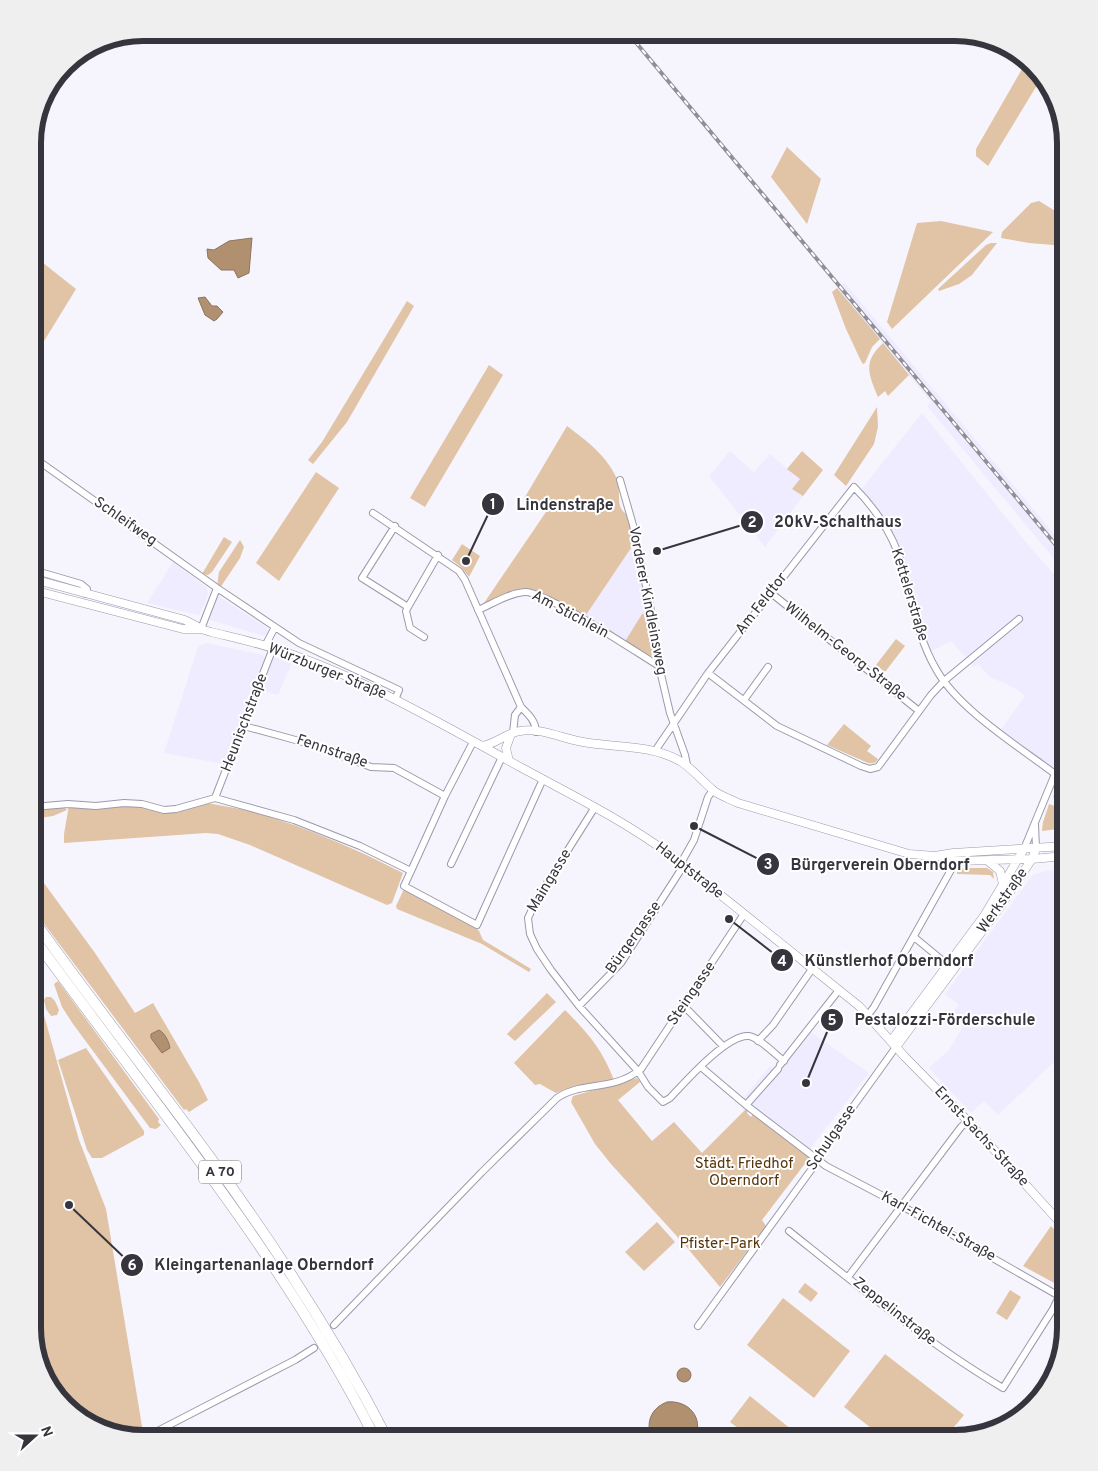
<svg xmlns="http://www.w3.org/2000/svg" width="1098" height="1471" font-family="Overpass,sans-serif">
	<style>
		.built { fill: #eeecfe }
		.green { fill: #e1c3a6 }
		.water { fill: #b19070; stroke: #8c7561 }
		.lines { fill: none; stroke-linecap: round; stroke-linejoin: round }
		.minor-casing { stroke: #9c99ad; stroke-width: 8 }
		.major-casing { stroke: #9c99ad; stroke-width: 9 }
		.highway-casing { stroke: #9c99ad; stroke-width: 11 }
		.minor { stroke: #fff; stroke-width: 6 }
		.major { stroke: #fff; stroke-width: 8 }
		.highway { stroke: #fff; stroke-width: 10 }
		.rail-casing { stroke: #908f97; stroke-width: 4 }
		.rail { stroke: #fff; stroke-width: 2; stroke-dasharray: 5.5; stroke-linecap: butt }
		.labels { text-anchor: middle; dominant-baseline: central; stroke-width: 4; stroke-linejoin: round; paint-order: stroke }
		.shield { fill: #fff; stroke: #727277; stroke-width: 1 }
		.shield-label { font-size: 14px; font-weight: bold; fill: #36353d }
		.street-label { font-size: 15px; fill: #36353d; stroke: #fff }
		.park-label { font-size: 15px; fill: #57340b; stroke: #fff }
		.rim { fill: none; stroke: #36353d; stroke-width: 6 }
		.leader { fill: none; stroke: #36353d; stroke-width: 2 }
		.callout-dot { fill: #36353d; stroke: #fff; stroke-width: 2 }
		.mark-label { font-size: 15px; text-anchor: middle; font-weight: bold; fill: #fff }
		.callout-label { font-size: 16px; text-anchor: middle; font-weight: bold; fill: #36353d; stroke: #fff; stroke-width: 4; stroke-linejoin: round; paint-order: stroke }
	</style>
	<rect width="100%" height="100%" fill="#f6f5fd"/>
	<path class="built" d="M844,282L1065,547V572L927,406L931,402L837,288Z
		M922,413L1029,546L1065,587V782L1053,775L997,735L1025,696L1015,688L990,677L978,664L974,667L951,641L928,653L895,545L860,491Z
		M730,451L754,472L770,454L800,480L792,489L803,496L765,547L709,476Z
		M633,545L648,612L642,614L624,643L584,618Z
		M173,562L206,587L208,593L206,601L199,615L147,603Z
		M218,596L264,626L267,628L268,632L265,636L210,620L208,614Z
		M207,643L263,655L265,659L224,764L164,753L198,647Z
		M274,657L292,663L278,695L261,690Z
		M1065,868V1065L1058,1058L998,1115L984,1101L971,1113L929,1068L949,1050L963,1027L951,1016L959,1005L945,994L1033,875L1041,872Z
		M811,1032L869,1073L809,1150L743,1098L770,1066L779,1073Z"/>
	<path class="green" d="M1026,62L1042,77L988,166L976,156V149Z
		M787,147L821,179L807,224L771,177Z
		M1039,201L1065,217V246L1029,243L1001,238L1002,232L1031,203Z
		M941,221L993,232L892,329L887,322L917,223Z
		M991,243H997L972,275L959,284L939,291L938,289L986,245Z
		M33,255L76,289L33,359Z
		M837,288L880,339L872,347L865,363L863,364L861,361L846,329L832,292Z
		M407,301L414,306L347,422L313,464L308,460L322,442Z
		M883,343L909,375L888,396L885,391L878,397C868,373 863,362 883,343Z
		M489,365L503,375L425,507L410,498Z
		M877,407L878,427L874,444L846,486L834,475Z
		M567,426C587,441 607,456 617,479C620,488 618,498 620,506C622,511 623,511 627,515C633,522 632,536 633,545L584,618C566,607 544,588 521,589C509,590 496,599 485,604L484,603L546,512L525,497Z
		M802,451L823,470L803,496L792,489L800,479L787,469Z
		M316,472L339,488L279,581L256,563Z
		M224,537L232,542L212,572L208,575L202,574Z
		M240,540L244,547L240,558L220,588L217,586L219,572Z
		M462,544L480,556L469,577L461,567L452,560Z
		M648,612L654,648L651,657H648L624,643L642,614Z
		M896,639L905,646L885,672L876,665Z
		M844,724L871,746L867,751L878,759C876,763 873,764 868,763L827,745Z
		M1061,790L1065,792V828L1042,831L1043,822L1049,804L1055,806L1058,799L1053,797L1056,792Z
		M203,802C221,806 239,808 257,813C308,828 356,849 403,873L392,903L387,905L250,845L218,834L206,833L64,843V834L69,805L124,803L164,810Z
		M64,807L67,810L53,816L33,819V809Z
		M33,868L95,953L135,1013L153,1003L199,1082L208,1100L189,1112L186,1109L184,1110L33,909Z
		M964,868H987L993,872L994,879L990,875L957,874V872Z
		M405,887L469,923L479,931L483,940L531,969L529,972L482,944L397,909L396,906Z
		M33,976L79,1140L106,1209L142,1426L145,1435L140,1438L125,1434L124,1430L122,1431V1433L99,1427L79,1415L51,1389L40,1350L39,1349L33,1328Z
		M58,981L159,1119L158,1122L161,1125L156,1129L150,1128L73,1024L62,1007L54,984Z
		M547,993L556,1002L515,1041L507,1034Z
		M46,997H51L55,1001L59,1010L57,1015L51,1016L46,1009L44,1000Z
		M565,1010C588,1033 602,1049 614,1080L574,1086L556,1093L540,1084L535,1085L514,1063Z
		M86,1048L144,1131V1135L102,1158H92L87,1150L58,1060Z
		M637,1078L640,1082L618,1100L652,1141L674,1122L702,1153L746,1109L748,1111L747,1113L751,1117L753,1114L810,1157L762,1220L766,1226L720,1287L684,1244L611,1164L595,1144L571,1102L573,1096Z
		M657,1222L675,1242L644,1271L625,1252Z
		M1051,1226L1065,1241V1270L1058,1285L1023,1266Z
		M805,1283L818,1293L811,1302L798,1292Z
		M1010,1290L1021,1297L1007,1320L996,1313Z
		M783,1298L850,1351L814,1398L747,1345Z
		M885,1354L964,1415L945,1438H884L844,1407Z
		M750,1396L802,1438H751L730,1422Z"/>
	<path class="water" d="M252,238L249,273L238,278L234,270H221L208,258L207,249L214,250L229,241Z
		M205,297L212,306H217L223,312L217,319L214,321L205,315L198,298Z
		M159,1030C165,1033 169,1042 170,1048L162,1053L151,1038V1034Z
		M677 1375a7 7 0 1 1 14 0a7 7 0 1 1-14 0Z
		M667,1402C689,1400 704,1418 695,1438H652C645,1423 651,1408 667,1402Z"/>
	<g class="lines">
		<g class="minor-casing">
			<path id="minor" d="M33,457L217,588L299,643L399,690L395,700
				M620,480L633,525L650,605L659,666L670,713L685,755L687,765
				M373,513L459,571L465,580L521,707C528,714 536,721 536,732
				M395,526L362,578L408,607L438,555
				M33,570L81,584L87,589L86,594
				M771,593L919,711
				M408,607L406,611L410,628L424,637
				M478,610C492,604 509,593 525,592C545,591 636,652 659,666
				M201,629L217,588
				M265,646L275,627
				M708,673L777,726L861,766L870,769L878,767L931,695L944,681L1019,619
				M744,700L768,667
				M244,726L310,744L371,767L394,768L445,796
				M513,733L515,715L521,707
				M655,751L708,673L854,487C873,506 888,527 898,553C911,591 915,633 936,669C958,709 1018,746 1055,774L1065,785
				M215,798L294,820L360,846L411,871L404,886L477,925L543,779
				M215,798L273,648
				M33,807L68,804L96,806L124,803L142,804L164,810L176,809L215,798
				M595,807L537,899L528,918L530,934L537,949L551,970L579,1006L638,1071L648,1087L663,1102L670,1098C685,1082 727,1034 749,1036C758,1037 776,1055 784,1061
				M1035,824L1036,849
				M1024,849L1055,774L1065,763
				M681,863L694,840L708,797L713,790
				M451,864L502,757
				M411,871L445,796L473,742
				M914,937L948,965
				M579,1006L621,963L684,865
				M684,1006L723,1046
				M868,1015L874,1007L956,861
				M758,1041L773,1025L812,969
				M780,1065L839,990
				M701,1067L746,1105L826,1166L902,1206L1059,1296
				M746,1105L778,1069
				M789,1231C858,1286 927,1343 1003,1388L1053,1309L1065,1284
				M848,1277L961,1127L968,1121
				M334,1325L482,1172L557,1098C581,1081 613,1092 641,1069L744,914
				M698,1326L811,1170L822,1150L896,1047
				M144,1438L295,1360L314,1348"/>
		</g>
		<g class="major-casing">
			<path id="major" d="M33,579L185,620L200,628
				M33,590L183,629H201L211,632C231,637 253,642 273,648C361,676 441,724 522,768C572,795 625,821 672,856L859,1006L905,1057L968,1121L1065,1228
				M482,746C496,744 506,733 520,731C539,727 564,739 583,742C616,748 650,744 680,761C693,769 702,781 714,791C721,796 730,799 738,803L909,854L935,856L953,853L1065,846
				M509,761L506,748L511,734
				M937,856L956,861L1032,859L1065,856
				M988,861L1000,871L1003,884
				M891,1041L984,916L1024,849
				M896,1047L1000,907L1032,859L1036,849"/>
		</g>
		<g class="highway-casing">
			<path id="highway" d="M33,919C89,998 150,1075 207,1153C274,1244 335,1338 387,1438
				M33,937C152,1101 283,1257 375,1438"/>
		</g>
		<use href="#minor" class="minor"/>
		<use href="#major" class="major"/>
		<use href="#highway" class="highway"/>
		<g class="rail-casing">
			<path id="rail" d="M628,33L1065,556"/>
		</g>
		<use href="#rail" class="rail"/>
	</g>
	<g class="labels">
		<rect class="shield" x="199" y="1160.5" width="42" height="23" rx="4"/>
		<g class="shield-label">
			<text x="220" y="1172">A 70</text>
		</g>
		<g class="street-label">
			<text transform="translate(125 522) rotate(35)">Schleifweg</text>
			<text transform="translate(909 595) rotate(73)">Kettelerstraße</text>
			<text transform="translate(647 601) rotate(79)">Vorderer Kindleinsweg</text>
			<text transform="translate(762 604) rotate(-52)">Am Feldtor</text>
			<text transform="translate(570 615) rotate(28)">Am Stichlein</text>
			<text transform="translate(845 652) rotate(38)">Wilhelm-Georg-Straße</text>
			<text transform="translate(327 672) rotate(22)">Würzburger Straße</text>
			<text transform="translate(245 723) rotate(-69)">Heunischstraße</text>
			<text transform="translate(332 752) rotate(19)">Fennstraße</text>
			<text transform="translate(689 871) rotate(38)">Hauptstraße</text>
			<text transform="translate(550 881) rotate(-59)">Maingasse</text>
			<text transform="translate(1003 901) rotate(-55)">Werkstraße</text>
			<text transform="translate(634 938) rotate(-55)">Bürgergasse</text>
			<text transform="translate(692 994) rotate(-56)">Steingasse</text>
			<text transform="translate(981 1137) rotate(47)">Ernst-Sachs-Straße</text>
			<text transform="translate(832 1138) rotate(-56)">Schulgasse</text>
			<text transform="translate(938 1227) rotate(29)">Karl-Fichtel-Straße</text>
			<text transform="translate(894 1312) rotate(38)">Zeppelinstraße</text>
		</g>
		<g class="park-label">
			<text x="744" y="1164">Städt. Friedhof<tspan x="744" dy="17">Oberndorf</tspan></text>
			<text x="720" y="1244">Pfister-Park</text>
		</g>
	</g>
	<path d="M0 0H1098V1471H0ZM143 41H955A102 102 0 0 1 1057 143V1328A102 102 0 0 1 955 1430H143A102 102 0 0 1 41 1328V143A102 102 0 0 1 143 41Z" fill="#efefef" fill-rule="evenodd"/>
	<path class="rim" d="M143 41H955A102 102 0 0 1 1057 143V1328A102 102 0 0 1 955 1430H143A102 102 0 0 1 41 1328V143A102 102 0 0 1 143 41Z"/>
	<path class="leader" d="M466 561L493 504M657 551L752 522M694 826L768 864M729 919L782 960M806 1083L832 1020M69 1205L132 1265"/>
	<g class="callout-dot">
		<circle cx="466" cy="561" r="5"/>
		<circle cx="657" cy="551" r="5"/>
		<circle cx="694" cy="826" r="5"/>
		<circle cx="729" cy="919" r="5"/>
		<circle cx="806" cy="1083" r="5"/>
		<circle cx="69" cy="1205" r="5"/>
		<circle cx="493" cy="504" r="12"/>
		<circle cx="752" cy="522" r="12"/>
		<circle cx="768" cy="864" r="12"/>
		<circle cx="782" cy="960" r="12"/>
		<circle cx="832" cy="1020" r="12"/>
		<circle cx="132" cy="1265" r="12"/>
	</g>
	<g class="mark-label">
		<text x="493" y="509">1</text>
		<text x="752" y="527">2</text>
		<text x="768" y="869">3</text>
		<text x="782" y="966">4</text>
		<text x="832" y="1025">5</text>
		<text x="132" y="1270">6</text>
	</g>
	<g class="callout-label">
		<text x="565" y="510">Lindenstraße</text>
		<text x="838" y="527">20kV-Schalthaus</text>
		<text x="880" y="870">Bürgerverein Oberndorf</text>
		<text x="889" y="966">Künstlerhof Oberndorf</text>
		<text x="945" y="1025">Pestalozzi-Förderschule</text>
		<text x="264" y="1270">Kleingartenanlage Oberndorf</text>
	</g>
	<g transform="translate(35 1436) rotate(69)" stroke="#ffffff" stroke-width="4" paint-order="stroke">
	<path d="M0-4L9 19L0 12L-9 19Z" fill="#36353d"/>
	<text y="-8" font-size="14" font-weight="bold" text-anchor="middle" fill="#36353d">N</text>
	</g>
</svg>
